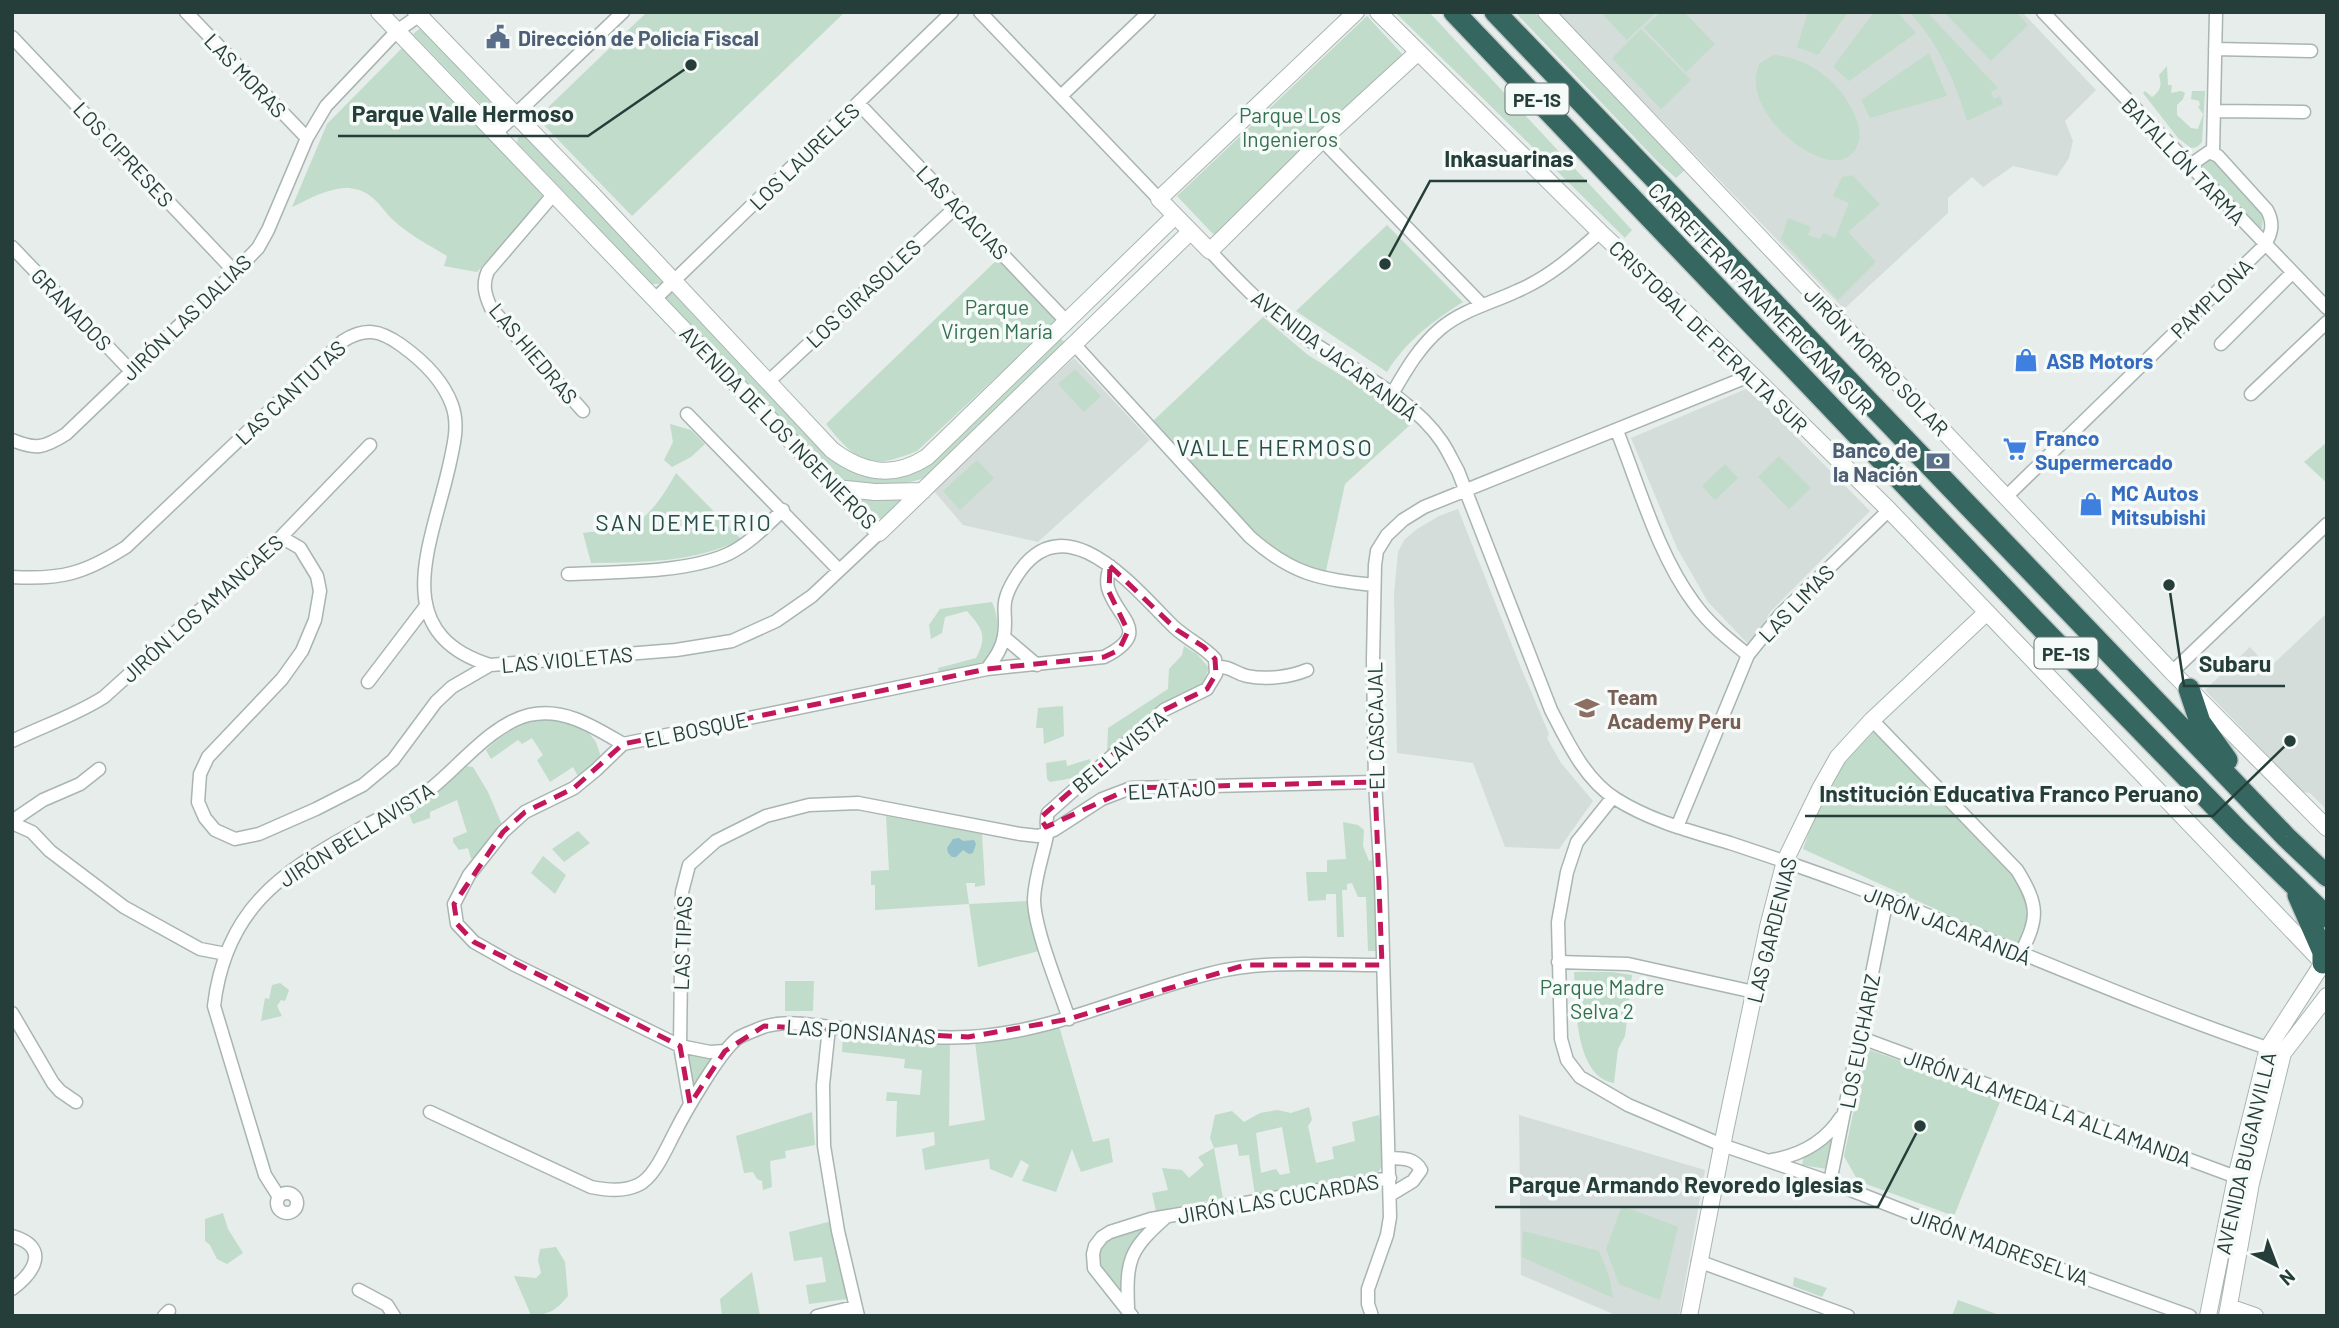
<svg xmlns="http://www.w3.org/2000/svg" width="2339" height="1328" font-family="Barlow,sans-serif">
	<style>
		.built { fill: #d4ddda }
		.green { fill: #c1dcca; fill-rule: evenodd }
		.water { fill: #94c0cc }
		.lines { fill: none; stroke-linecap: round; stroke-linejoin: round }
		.minor-casing { stroke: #a9b5b2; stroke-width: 15 }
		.tertiary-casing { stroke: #a9b5b2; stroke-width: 18 }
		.motorway-casing { stroke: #c2c9c8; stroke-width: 24 }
		.minor { stroke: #fff; stroke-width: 12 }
		.tertiary { stroke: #fff; stroke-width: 16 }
		.motorway { stroke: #356760; stroke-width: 21 }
		.marked { fill: none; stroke: #c2185b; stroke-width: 5; stroke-dasharray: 14 9; stroke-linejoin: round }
		.labels { text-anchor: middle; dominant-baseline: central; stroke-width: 7; stroke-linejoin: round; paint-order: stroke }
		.shield { fill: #f6faf8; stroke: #647672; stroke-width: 2 }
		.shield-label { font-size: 19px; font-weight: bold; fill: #263e39 }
		.service-label { font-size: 21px; font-weight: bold; fill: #4e5e75; stroke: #f6faf8; text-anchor: start }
		.street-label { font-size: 21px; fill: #263e39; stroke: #f6faf8 }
		.park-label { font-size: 21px; fill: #347150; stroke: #f6faf8 }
		.shop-label { font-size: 21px; font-weight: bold; fill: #366cbe; stroke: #f6faf8; text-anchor: start }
		.education-label { font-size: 21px; font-weight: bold; fill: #785e54; stroke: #f6faf8; text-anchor: start }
		.neighbourhood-label { font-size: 23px; letter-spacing: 2px; fill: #244e47; stroke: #f6faf8 }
		.leader { fill: none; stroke: #263e39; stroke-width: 2.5 }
		.callout-dot { fill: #263e39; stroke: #f6faf8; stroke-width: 2.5 }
		.callout-label { font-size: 23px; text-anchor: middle; font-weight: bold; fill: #263e39; stroke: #f6faf8; stroke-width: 7; stroke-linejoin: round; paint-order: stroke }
	</style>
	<rect width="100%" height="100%" fill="#e6edeb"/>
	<path class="built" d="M1557,12H2022L2096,90L2065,121L2073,141L2069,158L2057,176L2013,166L1983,187L1972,177L1948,198V213L1844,309Z
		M1074,358L1150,440L1038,542L963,525L933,490Z
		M1748,388L1870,511L1771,611L1750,646L1708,602L1677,548L1631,438Z
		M1458,509L1521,668L1549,734L1547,738L1561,763L1593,801L1559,849L1505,847L1473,763L1397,753L1394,594L1398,552L1404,540L1417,529L1439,516Z
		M2327,613V815L2323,806L2310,793L2303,792L2205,690L2250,647L2269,668Z
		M1519,1115L1705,1170L1679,1316H1618L1521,1275Z"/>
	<path class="green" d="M647,12H845L632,216L537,118Z
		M1395,12H1429L1632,230L1625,238Z
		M1515,12H1534L1686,169L1676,178L1658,162Z
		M1607,12H1656L1627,40L1604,16Z
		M1661,12H1684L1715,44L1686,72L1644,28Z
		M1808,12H1848L1818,55L1797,47Z
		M1874,12H1897L1916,33L1849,81L1833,67Z
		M1909,12H1927L1998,88L1991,92L1994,99L2000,96L2003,104L1967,121C1955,80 1939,44 1909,12Z
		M1944,12H2016L2028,25L1991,61Z
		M1367,16L1404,56L1214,235L1177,196Z
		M422,27L507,116L503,125L497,121L413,34Z
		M1641,29L1691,80L1661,109L1612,58Z
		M405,45L548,194L477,272L444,266L447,256C427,244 408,234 392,219C384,211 378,201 369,195C344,178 316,196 292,207L327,124Z
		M1929,53L1947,96L1870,118L1861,100Z
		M1774,55C1801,57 1826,72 1842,93C1854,110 1870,139 1850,155C1844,160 1837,161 1830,160C1794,154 1740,101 1760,63Z
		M2167,66L2168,85H2172L2171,93L2181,91L2185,93L2183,99L2177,105V115L2191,128L2198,129L2203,114L2198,107L2200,105L2199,101L2191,99L2192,91H2205L2202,142L2197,147L2191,148L2178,138L2143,93L2145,91L2152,97C2161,91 2162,85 2159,75Z
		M524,133L662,280L661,284H652L517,143L518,138Z
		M2210,160L2216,162L2261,211L2263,216L2262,228H2256L2200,167Z
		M1852,175L1880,204L1848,232L1876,262L1838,300L1781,239L1788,218L1811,227L1808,235L1820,239L1823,233L1835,238L1849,203L1833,196L1842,177Z
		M1387,225L1463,302C1433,321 1406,341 1387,372L1296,311Z
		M1000,257L1057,320L917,451C869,471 857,462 826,424Z
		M673,292L832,456L865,476L890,477L912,472L1060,338L1067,344L930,476C903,486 869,490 841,481L664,299Z
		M1263,317L1308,355L1388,404L1410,425L1345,484L1325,575L1278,555L1238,522L1152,422Z
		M1075,369L1101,396L1084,412L1058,384Z
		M670,424L691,430L705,444L691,457L672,467L664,460L673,442Z
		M2327,442V483L2304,462Z
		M1779,456L1811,488L1789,509L1758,477Z
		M977,460L994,478L960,510L943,491Z
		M1725,464L1738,478L1715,500L1702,486Z
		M676,473L741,539C695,563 641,562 591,563L583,533C598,531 614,530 628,526C649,520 666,491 676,473Z
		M857,496L909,497L883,519L878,518Z
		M992,602C1000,619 1000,646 987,662C978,673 953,674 939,676L938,668L976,658C988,636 982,628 967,611L945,617L942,633L931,639L929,625L940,609Z
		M1184,646L1197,654L1209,668L1203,683L1107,754L1108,728L1168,689L1169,669L1182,655Z
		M1063,706L1064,736L1044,744L1043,728H1036L1038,708Z
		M553,718L585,728L596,742L600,754L598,765L580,780L573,767L550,782L537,760L543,755L532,738L522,744L518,740L491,759L486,750C504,731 527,720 553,718Z
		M1873,729L2010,871C2027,898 2035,917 2017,946L1803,849L1821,798L1839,766Z
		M1090,759L1091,764C1074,780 1072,778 1050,782L1047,779L1046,763L1066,760L1067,766Z
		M465,766L473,767L488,792L503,827L480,854L471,859L468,848L459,850L453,842V838L467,832L457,800L430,812V818L413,824L409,814L421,807Z
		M886,816L982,834L985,885L975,887V883H966L969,904L1028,901L1039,951L978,967L969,904L875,910V885H871V871L889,870Z
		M1343,822L1358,825L1364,830L1363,846L1369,861L1375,859L1377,951H1368L1366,897H1358L1352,883L1347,884V890H1342L1344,937H1337L1336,894H1326V900L1308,901L1306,872H1327V860L1346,859Z
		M578,831L590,843L564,862L552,849Z
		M543,856L566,875L555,894L531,873Z
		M1574,972H1612L1632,975L1625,1036L1618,1049L1614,1083C1574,1077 1576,1003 1574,972Z
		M785,981H814L813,1011H785Z
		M280,983L289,990L285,1001L281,1000L277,1006L282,1016L261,1021L265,998L269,999L272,985Z
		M1059,1026L1093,1142L1109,1138L1113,1162L1081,1172L1072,1149L1056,1192L1022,1181L1029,1165L1021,1160L1012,1178L990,1169L989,1159L925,1170L922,1149L935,1145L934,1132L896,1137L897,1101H886L887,1092L920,1095L922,1070L904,1068L905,1059L842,1052L843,1032L950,1040L949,1126L985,1120L975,1042Z
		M680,1046L725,1051L690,1104Z
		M1867,1049L2002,1097L1954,1216L1858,1181L1844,1156Z
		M1309,1107L1312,1120L1308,1126L1316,1163L1334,1159L1332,1147L1355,1141L1352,1122L1379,1115C1382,1132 1391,1159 1377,1173L1255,1195L1249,1155L1239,1156L1237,1144L1214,1148L1223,1198L1156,1211L1152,1193L1168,1190L1162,1168L1182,1170L1189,1178L1204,1165L1198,1157L1214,1148L1210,1138L1215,1115L1232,1111L1244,1122L1260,1113L1277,1110L1291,1113ZM1282,1127L1290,1173L1280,1175L1276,1169L1261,1173L1256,1133Z
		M812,1112L815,1145L785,1151L786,1158L770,1161L772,1187L763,1190L762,1181L757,1179L753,1172L744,1173L736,1136Z
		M1835,1132L1827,1169L1802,1165L1804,1156Z
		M1622,1206L1678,1227L1660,1300L1619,1284L1606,1249Z
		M223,1213L228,1229L243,1253L227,1264L217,1259L210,1245L205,1241V1219Z
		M1151,1219L1149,1233L1122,1290L1112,1292L1093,1254L1095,1246Z
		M832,1221L847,1299L809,1304L806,1285L826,1282L822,1257L794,1261L789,1232Z
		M1523,1231L1599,1251L1610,1279L1613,1298L1522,1257Z
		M556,1247L565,1262L568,1296C555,1311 551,1314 531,1315L514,1276L536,1278L541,1273L538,1260L540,1249Z
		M752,1272L760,1316H722L720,1299Z
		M1794,1277L1827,1288L1822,1297L1793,1286Z
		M1958,1300L2002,1316H1952Z"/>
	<path class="water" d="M959,838L963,841L974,840L976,844L973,853L969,854L963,850L956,857H952L948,853L947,848L953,839Z"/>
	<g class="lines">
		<g class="minor-casing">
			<path id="minor" d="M186,12L307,138
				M980,12L1159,199
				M2043,12L2327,308
				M12,37L235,272
				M2215,49L2311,51
				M1061,96L1149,12
				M858,103L1067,322
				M2214,111L2304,112
				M495,134L623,12
				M1322,140L1482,305
				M2213,153L2216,12
				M553,195L488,271C482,284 485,295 491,308L583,411
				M12,247L131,371
				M1210,251C1236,279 1262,306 1293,329C1339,363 1410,394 1442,442C1448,451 1453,462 1458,471L1551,710C1567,741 1585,780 1616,799C1651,821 1690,831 1730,843C1769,856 1807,869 1845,883C1989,937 2130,1002 2276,1051
				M655,299L952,12
				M1074,344L1250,537C1293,575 1319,579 1374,585
				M2221,344L2292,273
				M769,381L957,206
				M1392,394C1406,370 1419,347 1440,329C1462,310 1492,303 1517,291C1550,277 1574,255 1600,232
				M2251,394L2327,322
				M687,414L839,570
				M1617,431C1639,486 1658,555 1694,603C1709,624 1728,639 1748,655
				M12,440C36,450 44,448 66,434L235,272L258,248L268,230L307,138L326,106L397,31L424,12
				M2007,496L2265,245C2272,232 2274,223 2267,210L2218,156L2209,152L2189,166
				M281,537L300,548L317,576L320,591L315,620L302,651L282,679L208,757L200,774L198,802L205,818L215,830L235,839L259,834L316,809L363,785L393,760L436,702L452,687L490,665L676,650L732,641L776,621L812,596L879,533
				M568,574C614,572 687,573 728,554C749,544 766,526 783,510
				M12,577C62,580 85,573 126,547L343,341C365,327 380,330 401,345C422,360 443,380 452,405C459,424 454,444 450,462C434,539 384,632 490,665
				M1004,637L1037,665
				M1216,667C1231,666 1234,673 1247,676C1266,680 1290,677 1307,670
				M987,669C994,659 1002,649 1004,636C1008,611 998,607 1014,580C1063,497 1134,588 1174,627C1187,639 1203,646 1215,659L1216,674L1207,689L1164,710L1048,813C1045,821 1048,827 1047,835C1043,856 1035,876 1034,899C1034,929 1059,988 1069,1019
				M2172,672L2327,524
				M368,682L426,606
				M1872,720L2017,870C2039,906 2039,917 2020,955
				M12,741C43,726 76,715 104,697L281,537L370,445
				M1613,797L1577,842L1567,872L1558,922L1561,1039L1567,1060L1580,1077L1628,1105L1722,1145L1830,1182L1963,1234L2190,1316
				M12,821L43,800L80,784L99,769
				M12,823L32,832L50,851L124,907L200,949L226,954
				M1677,827L1748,655L1780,615L1889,510
				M1558,962L1628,964L1754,992
				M12,1013L53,1083L60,1091L76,1102
				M829,1027L823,1085L824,1146L838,1231L858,1316
				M1859,1037L2236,1177
				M725,1051L710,1052L680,1046L513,964L474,942L457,924L454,904L469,875L503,832L525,812L574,788L596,770L623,744L987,669L1104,657C1154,632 1116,618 1108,588C1106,580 1108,573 1110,566
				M690,1104L680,1046L682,892L689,865L716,841L766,816L809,805L858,803L1020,834L1038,836L1054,830L1102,799L1131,788L1375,782
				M430,1112L591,1187C607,1190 623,1192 638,1185C654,1178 666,1149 674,1134C685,1112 720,1051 738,1038C744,1034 752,1032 758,1029C783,1018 815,1026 841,1028C883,1033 926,1039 968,1037C1052,1033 1127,994 1208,974C1264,959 1324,965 1382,965
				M1389,1158C1402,1159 1414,1157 1421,1170L1413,1181L1390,1195
				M1772,1160C1801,1155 1825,1142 1841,1117
				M1830,1182L1887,899
				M277 1203a10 10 0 1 1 20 0a10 10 0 1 1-20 0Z
				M279,1197L265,1175L214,1006C225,911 279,873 358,830C380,817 403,809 423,795C456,771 489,725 529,715C564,707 594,727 623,744
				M12,1236C50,1247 35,1272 12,1289
				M1698,1261L1848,1316
				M359,1290L387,1305L394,1316
				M1128,1308C1126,1260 1129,1250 1165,1218
				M164,1316L169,1311
				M817,1316L854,1307
				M1132,1316L1094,1268L1093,1254L1095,1246L1102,1237L1110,1232L1151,1219L1390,1178
				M1372,1316L1368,1304V1289L1387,1235L1390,1217L1381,880L1375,782L1373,660L1375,565L1377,551L1387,535L1403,520L1424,507L1752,375"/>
		</g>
		<g class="tertiary-casing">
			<path id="tertiary" d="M379,12L879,533L1190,232
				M416,12L594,196L832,450C863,473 893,479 927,457L1175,216
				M1356,12L1159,199L1210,251L1322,140L1417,53
				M1378,12L1600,232L1752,375L1889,510L2326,966
				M1546,12L2172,672L2327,828
				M836,488L875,492L923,491
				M2229,1307L2255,1316
				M1689,1316L1725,1131L1768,927L1785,861L1820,789L1838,757L1872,720L1987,612
				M2208,1316L2236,1177L2268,1048L2323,963
				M2227,1316L2251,1183L2283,1053L2327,996"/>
		</g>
		<g class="motorway-casing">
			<path id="motorway" d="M1454,12L2035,621L2239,831L2327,917
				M1495,12L2286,837L2327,876
				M2189,689L2200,722L2227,760
				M2298,895L2323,952V963"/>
		</g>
		<use href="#minor" class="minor"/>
		<use href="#tertiary" class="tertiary"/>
		<use href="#motorway" class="motorway"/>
	</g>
	<path class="marked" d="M1110,566L1177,630L1204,647L1215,659L1216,674L1207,689L1164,710L1040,818L1046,827L1131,788L1375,782L1382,965H1245L1069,1019L968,1037L764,1026L725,1051L690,1104L680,1046L474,942L457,924L454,904L503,832L525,812L574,788L623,744L987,669L1104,657L1119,650L1128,631L1109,592Z"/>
	<defs>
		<g id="civic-bare" transform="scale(1.89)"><path d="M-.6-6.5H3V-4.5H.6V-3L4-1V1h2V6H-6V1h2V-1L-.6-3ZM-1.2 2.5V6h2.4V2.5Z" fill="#5c6f8a" stroke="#f6faf8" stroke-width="2.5" paint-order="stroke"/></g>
		<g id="shop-bare" transform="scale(1.89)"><path d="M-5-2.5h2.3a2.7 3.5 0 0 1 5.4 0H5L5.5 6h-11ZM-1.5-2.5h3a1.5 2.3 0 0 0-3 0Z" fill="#3f7fe0" stroke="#f6faf8" stroke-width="2.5" paint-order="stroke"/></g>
		<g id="supermarket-bare" transform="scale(1.89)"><path d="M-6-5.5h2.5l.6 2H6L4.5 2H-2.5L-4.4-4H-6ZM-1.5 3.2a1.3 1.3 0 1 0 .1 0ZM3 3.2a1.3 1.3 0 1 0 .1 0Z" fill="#3f7fe0" stroke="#f6faf8" stroke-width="2.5" paint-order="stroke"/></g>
		<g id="bank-bare" transform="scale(1.89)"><path d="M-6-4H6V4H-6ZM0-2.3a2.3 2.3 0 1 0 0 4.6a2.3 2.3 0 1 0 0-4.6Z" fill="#5c6f8a" stroke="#f6faf8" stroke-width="2.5" paint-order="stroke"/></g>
		<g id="school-bare" transform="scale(1.89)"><path d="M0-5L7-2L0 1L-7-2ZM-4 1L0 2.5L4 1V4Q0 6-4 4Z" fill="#8d6e63" stroke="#f6faf8" stroke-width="2.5" paint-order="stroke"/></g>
	</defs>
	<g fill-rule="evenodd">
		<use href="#civic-bare" x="498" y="37"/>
		<use href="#shop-bare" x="2026" y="360"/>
		<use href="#supermarket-bare" x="2015" y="449"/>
		<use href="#bank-bare" x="1938" y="461"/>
		<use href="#shop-bare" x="2091" y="504"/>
		<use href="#school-bare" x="1587" y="708"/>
	</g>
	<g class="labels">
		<g class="shield">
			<rect x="1505.5" y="83.5" width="63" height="31" rx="5"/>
			<rect x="2034.5" y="637.5" width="63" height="31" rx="5"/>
		</g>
		<g class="shield-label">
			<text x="1537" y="99">PE-1S</text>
			<text x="2066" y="653">PE-1S</text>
		</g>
		<g class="service-label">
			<text x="518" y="37">Dirección de Policía Fiscal</text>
			<text x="1918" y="449" text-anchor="end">Banco de<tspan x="1918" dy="24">la Nación</tspan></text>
		</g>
		<g class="street-label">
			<text transform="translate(246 75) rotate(46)">LAS MORAS</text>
			<text transform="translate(124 154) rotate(47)">LOS CIPRESES</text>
			<text transform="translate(804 156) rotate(-44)">LOS LAURELES</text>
			<text transform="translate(2184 161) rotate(46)">BATALLÓN TARMA</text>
			<text transform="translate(963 212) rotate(46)">LAS ACACIAS</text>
			<text transform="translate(863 293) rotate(-43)">LOS GIRASOLES</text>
			<text transform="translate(1761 298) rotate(46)">CARRETERA PANAMERICANA SUR</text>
			<text transform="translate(2211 298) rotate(-44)">PAMPLONA</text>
			<text transform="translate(72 309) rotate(46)">GRANADOS</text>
			<text transform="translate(186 317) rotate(-44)">JIRÓN LAS DALIAS</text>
			<text transform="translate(1709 336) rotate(44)">CRISTOBAL DE PERALTA SUR</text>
			<text transform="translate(534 353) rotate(50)">LAS HIEDRAS</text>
			<text transform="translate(1335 355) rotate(37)">AVENIDA JACARANDÁ</text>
			<text transform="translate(1877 361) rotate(46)">JIRÓN MORRO SOLAR</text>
			<text transform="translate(290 392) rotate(-43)">LAS CANTUTAS</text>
			<text transform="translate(779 427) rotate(46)">AVENIDA DE LOS INGENIEROS</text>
			<text transform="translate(1796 603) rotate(-46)">LAS LIMAS</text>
			<text transform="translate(202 608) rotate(-42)">JIRÓN LOS AMANCAES</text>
			<text transform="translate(567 659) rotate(-5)">LAS VIOLETAS</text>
			<text transform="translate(1375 726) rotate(-91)">EL CASCAJAL</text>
			<text transform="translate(696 729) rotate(-12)">EL BOSQUE</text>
			<text transform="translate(1119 751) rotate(-40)">BELLAVISTA</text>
			<text transform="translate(1172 789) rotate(-3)">EL ATAJO</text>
			<text transform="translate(356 834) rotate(-32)">JIRÓN BELLAVISTA</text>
			<text transform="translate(1948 925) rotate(22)">JIRÓN JACARANDÁ</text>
			<text transform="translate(1771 930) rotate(-76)">LAS GARDENIAS</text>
			<text transform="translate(682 943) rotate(-88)">LAS TIPAS</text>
			<text transform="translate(861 1031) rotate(4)">LAS PONSIANAS</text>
			<text transform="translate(1859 1041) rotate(-79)">LOS EUCHARIZ</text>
			<text transform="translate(2048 1107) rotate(20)">JIRÓN ALAMEDA LA ALLAMANDA</text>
			<text transform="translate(2245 1153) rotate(-77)">AVENIDA BUGANVILLA</text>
			<text transform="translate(1278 1198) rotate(-10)">JIRÓN LAS CUCARDAS</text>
			<text transform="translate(2000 1246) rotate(20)">JIRÓN MADRESELVA</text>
		</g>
		<g class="park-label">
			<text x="1290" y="114">Parque Los<tspan x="1290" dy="24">Ingenieros</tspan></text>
			<text x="997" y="306">Parque<tspan x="997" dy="24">Virgen María</tspan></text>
			<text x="1602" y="986">Parque Madre<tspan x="1602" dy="24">Selva 2</tspan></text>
		</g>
		<g class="shop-label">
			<text x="2046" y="360">ASB Motors</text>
			<text x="2035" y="437">Franco<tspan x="2035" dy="24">Supermercado</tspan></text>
			<text x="2111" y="492">MC Autos<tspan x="2111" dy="24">Mitsubishi</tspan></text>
		</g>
		<g class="education-label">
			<text x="1607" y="696">Team<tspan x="1607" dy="24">Academy Peru</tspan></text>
		</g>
		<g class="neighbourhood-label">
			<text x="1275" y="447">VALLE HERMOSO</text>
			<text x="684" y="522">SAN DEMETRIO</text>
		</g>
	</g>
	<path class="leader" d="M691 65L588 136H338M1385 264L1430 181H1587M2169 585L2184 686H2285M2290 741L2213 816H1805M1920 1126L1878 1207H1495"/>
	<g class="callout-dot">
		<circle cx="691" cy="65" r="7"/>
		<circle cx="1385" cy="264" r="7"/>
		<circle cx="2169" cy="585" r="7"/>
		<circle cx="2290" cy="741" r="7"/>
		<circle cx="1920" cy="1126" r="7"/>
	</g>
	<g class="callout-label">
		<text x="463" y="122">Parque Valle Hermoso</text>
		<text x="1509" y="167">Inkasuarinas</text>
		<text x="2235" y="672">Subaru</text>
		<text x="2009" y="802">Institución Educativa Franco Peruano</text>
		<text x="1686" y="1193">Parque Armando Revoredo Iglesias</text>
	</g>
	<rect width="2339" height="1328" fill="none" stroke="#263e39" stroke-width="28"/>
	<g transform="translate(2276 1265) rotate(138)" stroke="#f6faf8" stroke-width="5" paint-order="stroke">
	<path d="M0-5L12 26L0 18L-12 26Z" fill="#263e39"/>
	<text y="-10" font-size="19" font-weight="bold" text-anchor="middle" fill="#263e39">N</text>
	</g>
</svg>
